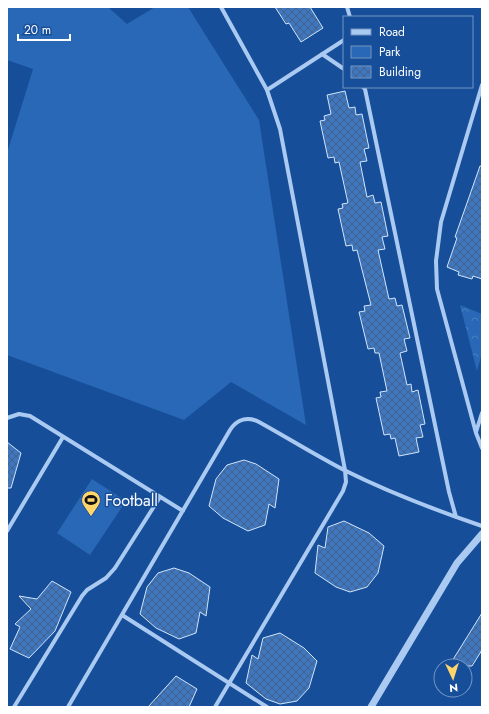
<svg xmlns="http://www.w3.org/2000/svg" width="489" height="714" font-family="Jost,sans-serif">
	<style>
		.green { fill: #2968b6 }
		.forest { fill: url(#forest-crowns) }
		.building { fill: url(#building-cross-hatch); stroke: #d1e5fc }
		.lines { fill: none; stroke-linecap: round; stroke-linejoin: round }
		.minor { stroke: #aacaf2; stroke-width: 4 }
		.tertiary { stroke: #aacaf2; stroke-width: 7 }
		.labels { text-anchor: middle; dominant-baseline: central; stroke-width: 3; stroke-linejoin: round; paint-order: stroke }
		.poi-label { font-size: 16px; fill: #fff; stroke: #164e99; text-anchor: start }
	</style>
	<defs>
		<pattern id="forest-crowns" width="20" height="18" patternUnits="userSpaceOnUse"><rect width="20" height="18" fill="#2968b6"/><path d="M2 6a3 3 0 1 1 6 0M12 15a3 3 0 1 1 6 0" fill="none" stroke="#497fc1"/></pattern>
		<pattern id="building-cross-hatch" width="8" height="8" patternUnits="userSpaceOnUse"><rect width="8" height="8" fill="#3e77c0"/><path d="M0 0l8 8M0 8l8-8" fill="none" stroke="#456286"/></pattern>
	</defs>
	<rect width="100%" height="100%" fill="#164e99"/>
	<path class="green" d="M7,7H108L127,24L155,7H188L259,120L306,425L231,382L184,420L7,355V153L33,69L7,60Z
		M92,479L126,501L90,555L57,533Z"/>
	<path class="forest" d="M460,305L482,314V353L477,371Z"/>
	<path class="building" d="M275,7H310L323,28L301,42L289,23L286,24Z
		M345,91L349,108L355,107L356,115L362,114L369,148L364,149L367,161L360,162L367,197L373,195L375,203L381,202L388,236L382,237L385,249L378,250L389,299L395,298L397,306L402,305L410,338L404,339L407,351L400,353L407,385L411,384L412,392L418,390L425,424L420,425L423,437L416,438L419,452L399,456L395,438L391,439L390,434L384,435L376,398L381,397L380,392L387,391L379,353H375L374,348L368,349L359,312L365,311L364,306L371,305L357,250L353,251L352,245L346,246L338,209L343,208L342,204L348,203L339,162L335,163L334,157L328,158L320,121L325,120L324,116L331,114L327,95Z
		M480,166H482V279L473,276L472,279L458,275L459,272L447,267L457,238L455,237Z
		M7,442L21,453L11,488H7Z
		M244,460L256,464L279,479L275,508L269,504L265,525L248,531L223,518L209,506L216,479L227,465Z
		M344,521L369,533L384,546L378,573L367,587L350,592L336,587L315,573L318,545L325,548L328,527Z
		M174,568L189,573L210,587L206,616L200,612L196,633L179,639L156,628L140,614L147,587L158,573Z
		M52,581L71,592L55,631L29,658L10,649L20,627L15,624L31,609L19,596L37,599Z
		M482,613V650L472,666H449Z
		M280,633L304,648L317,661L309,688L297,701L280,704L266,699L246,683L252,655L258,659L263,638Z
		M176,676L197,689L189,707H148Z"/>
	<g class="lines">
		<path class="minor" d="M347,7L350,17
			M322,54L344,69
			M482,85L441,222L436,261L437,289L476,433L482,448
			M363,87L365,89L449,492L456,517
			M267,90L344,40
			M7,418L19,414L30,416L183,511
			M476,432L482,413
			M7,531L63,437
			M122,615L267,707
			M14,707L82,596L87,590L106,578L115,568L160,497
			M68,707L230,430C237,419 248,416 259,422C288,438 315,455 344,470C388,492 435,510 482,526
			M215,707L343,491L346,482L345,470L280,129L267,90L221,7"/>
		<path class="tertiary" d="M371,707L457,563L482,534"/>
	</g>
	<defs>
		<g id="stadium-pin" transform="scale(1)"><path d="M0 17L-7.5 6A9.5 9.5 0 1 1 7.5 6Z" fill="#ffd56b" stroke="#164e99"/><path d="M0-5a6.5 5 0 1 0 0 10a6.5 5 0 1 0 0-10ZM-3.5-1.8h7v3.6h-7Z" fill="#111"/></g>
	</defs>
	<g fill-rule="evenodd">
		<use href="#stadium-pin" x="91" y="500"/>
	</g>
	<g class="labels">
		<g class="poi-label">
			<text x="105" y="500">Football</text>
		</g>
	</g>
	<rect width="489" height="714" fill="none" stroke="#ffffff" stroke-width="16"/>
	<rect x="343" y="16" width="130" height="72" fill="#164e99" stroke="#7395c2"/>
	<rect x="351" y="29" width="20" height="6" fill="#aacaf2" stroke="#7395c2"/>
	<text x="379" y="36" font-size="12" fill="#ffffff">Road</text>
	<rect x="351" y="46" width="20" height="12" fill="#2968b6" stroke="#7395c2"/>
	<text x="379" y="56" font-size="12" fill="#ffffff">Park</text>
	<rect x="351" y="66" width="20" height="12" fill="url(#building-cross-hatch)" stroke="#7395c2"/>
	<text x="379" y="76" font-size="12" fill="#ffffff">Building</text>
	<g transform="translate(453 678) rotate(176)"><circle r="19" fill="#164e99" stroke="#7395c2"/>
	<path d="M0-3L7 15L0 10L-7 15Z" fill="#ffd56b"/>
	<text y="-6" font-size="11" font-weight="bold" text-anchor="middle" fill="#ffffff">N</text>
	</g>
	<path d="M18 34v6h52v-6" fill="none" stroke="#ffffff" stroke-width="2"/>
	<text x="24" y="34" font-size="12" fill="#ffffff" stroke="#164e99" stroke-width="3" paint-order="stroke">20 m</text>
</svg>
